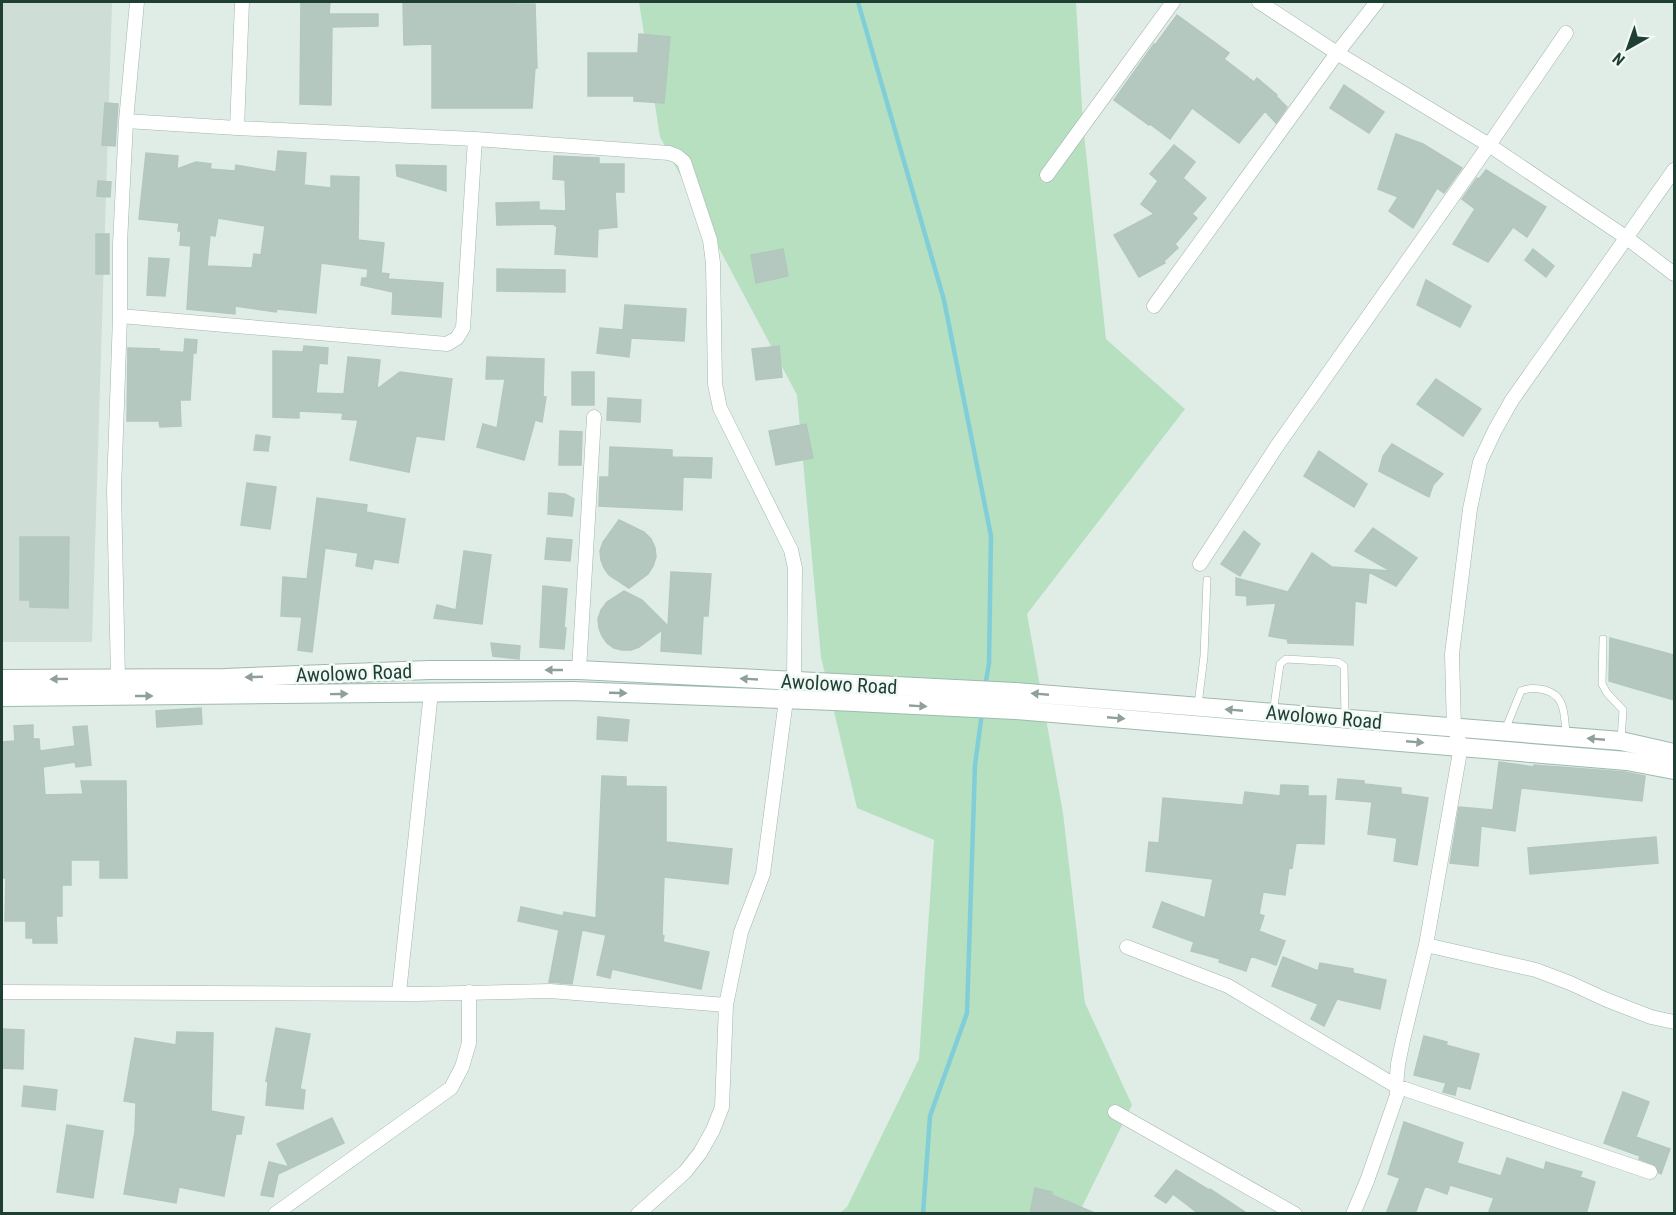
<svg xmlns="http://www.w3.org/2000/svg" width="1676" height="1215" font-family="'Roboto Condensed',sans-serif">
	<style>
		.built { fill: #ceddd5 }
		.grass { fill: #b6e0c0 }
		.lines { fill: none; stroke-linecap: round; stroke-linejoin: round }
		.stream { stroke: #82ced8; stroke-width: 4.5 }
		.building { fill: #b5c8bf; stroke: #b2c7bd; stroke-width: 1.5; fill-rule: evenodd }
		.lane-casing { stroke: #a2b5ae; stroke-width: 8 }
		.street-casing { stroke: #a2b5ae; stroke-width: 15 }
		.secondary-casing { stroke: #9dbaaf; stroke-width: 20 }
		.lane { stroke: #fff; stroke-width: 7 }
		.street { stroke: #fff; stroke-width: 14 }
		.secondary { stroke: #fff; stroke-width: 18 }
		.oneway { fill: #8f9f9a }
		.labels { text-anchor: middle; dominant-baseline: central; stroke-width: 5; stroke-linejoin: round; paint-order: stroke }
		.street-label { font-size: 20px; fill: #1f3f35; stroke: #f1f9f5 }
	</style>
	<rect width="100%" height="100%" fill="#e0ede7"/>
	<path class="built" d="M2,2H112L92,642H2Z"/>
	<path class="grass" d="M639,2H1076L1083,125L1106,339L1185,409L1027,614L1063,813L1085,1003L1132,1105L1079,1213H840L847,1207L919,1059L934,840L857,808L821,657L797,395L660,137Z"/>
	<g class="lines">
		<path class="stream" d="M858,2L944,300L991,536L989,663L985,687
			M923,1214L930,1116L967,1013L975,765L982,713"/>
	</g>
	<path class="building" d="M301,2H330L329,14H378V26L332,27L331,105L300,104Z
		M403,2H514V4H535L537,68H535L532,108H432V44L404,45Z
		M1177,15L1229,53L1224,59L1254,82L1257,78L1277,95L1276,96L1287,107L1276,123L1265,111L1239,143L1192,108L1170,139L1150,124L1149,125L1114,100L1154,44L1155,45Z
		M639,34L670,37L664,103L634,101V96H588V53H638Z
		M1344,85L1384,112L1369,133L1330,108Z
		M105,103L118,104L115,146L102,145Z
		M1396,134L1423,144L1462,168L1444,193L1437,188L1413,228L1389,211L1398,197L1378,189Z
		M1174,145L1195,162L1183,178L1206,198L1192,214L1197,218L1175,244L1178,248L1164,261L1165,263L1139,277L1114,235L1154,214L1141,204L1158,181L1150,174Z
		M278,151L306,153L304,185L331,188V176L359,177L358,240L384,243L381,273L389,274L388,279L443,283L441,317L392,314L393,292L361,285L362,278H367L368,269L321,263L316,313L277,309L276,312L235,306V314L187,309L191,246L180,245L181,231H178L179,223L139,219L146,153L178,156L177,169L196,162L211,164L210,169L235,171L236,165L276,172ZM218,218L265,226L261,255L254,254L252,268L207,266L210,235L215,236Z
		M554,156L599,158V164H624V192H615L617,227L598,229L597,257L555,254L557,226H555V224L497,225L496,203L539,202V210L566,211L565,180L553,179Z
		M396,165L446,166V191L397,176Z
		M1486,170L1546,207L1527,237L1513,227L1488,262L1453,244L1475,209L1462,199L1477,178L1479,179Z
		M98,181L111,182L110,197L97,196Z
		M96,234H109V274H96Z
		M783,249L788,276L756,283L751,255Z
		M1533,249L1554,266L1546,277L1525,260Z
		M149,258L169,259L165,296L147,295Z
		M497,269L565,270V292L497,291Z
		M1426,280L1471,306L1460,327L1417,305Z
		M625,305L686,309L684,341L631,338L629,357L597,353L600,328L623,330Z
		M185,339L197,340L196,353L184,352Z
		M304,346L328,348L327,364L319,363L316,393L344,394L348,357L380,360L377,389L400,372L452,379L444,440L416,436L409,472L350,460L358,420L342,419L343,413L299,411V418L273,417V351L303,352Z
		M779,346L782,377L756,380L752,349Z
		M128,348L159,349V351L193,353L190,400H180L181,426L160,427L159,421H127Z
		M487,357L544,359L543,397H546L542,422L535,420L524,460L477,447L483,424L497,428L505,379H486Z
		M572,372H594V405H572Z
		M1436,379L1481,409L1463,436L1417,404Z
		M608,398L641,400L640,422L607,420Z
		M806,424L813,458L776,465L769,431Z
		M560,431L582,432L581,465H559Z
		M256,435L270,437L268,451L254,450Z
		M1392,444L1443,474L1433,485L1429,497L1379,471L1383,456Z
		M610,447L672,450V457L712,458L711,478L683,477L682,510L599,506L600,477H609Z
		M1319,451L1367,484L1354,507L1304,476Z
		M247,483L276,487L270,529L241,525Z
		M549,493L565,494L574,499L572,516L548,514Z
		M317,498L367,505L366,512L405,519L398,563L374,559L372,569L356,566L358,553L325,548L312,652L298,650L302,617L281,616L283,577L307,579Z
		M619,520L644,532L651,539L655,548L656,557L653,566L648,574L629,588L609,575L604,568L601,560L600,551L603,542Z
		M1373,528L1417,558L1396,586L1369,572L1366,603L1355,601L1353,645L1288,643L1287,639L1269,636L1276,603L1247,605V596L1236,595V578L1288,592L1312,553L1332,567L1391,571L1355,551Z
		M1244,531L1260,544L1240,576L1221,564Z
		M20,537H69L68,608L30,607V600H20Z
		M547,538L572,540L570,561L545,559Z
		M464,551L491,555L482,624L434,618L437,605L456,610Z
		M671,572L711,574L708,616H703L701,654L661,651L662,630L639,647L631,650H622L614,648L607,643L602,636L599,628L598,619L601,610L607,602L624,591L642,600L668,626Z
		M543,586L567,589L564,628H566L564,649L540,647Z
		M1610,638L1674,655V700L1609,681Z
		M491,643L520,646L519,659L493,656Z
		M201,708L202,724L157,727L156,711Z
		M598,717L629,720L627,741L597,739Z
		M33,725V739H39L40,751L75,746L73,727L87,726L91,765L76,767L75,762L43,767L45,795L83,794L81,781H126L127,878H100V860H71V885H62V916H56L57,943H33V938H26V921H5L6,878H2V742L15,741L14,726Z
		M1499,762L1534,767V765L1625,772L1645,776L1642,801L1521,788L1515,831L1481,826L1478,866L1450,863L1459,807L1493,810Z
		M602,776L626,777V786L666,787V842L732,849L728,884L664,877L662,935L664,936L663,942L709,952L701,989L612,969L610,978L597,975L606,935L582,930L572,984L549,982L559,930L518,921L521,907L563,916L564,912L596,918Z
		M1338,779L1364,781V784L1401,788V794L1428,798L1417,865L1394,861L1397,838L1368,834L1372,802L1336,799Z
		M1281,785L1308,786V796H1326L1324,844L1296,843L1292,868L1289,867L1285,895L1263,892L1259,914L1264,916L1259,931L1285,941L1276,965L1251,956L1246,971L1219,962L1220,959L1191,951L1194,942L1153,927L1162,902L1205,918L1213,879L1146,871L1149,842L1159,843L1163,798L1243,805L1245,792L1280,796Z
		M1656,837L1658,863L1530,874L1528,848Z
		M1283,957L1318,971L1320,963L1353,969V973L1386,980L1380,1009L1337,999L1324,1026L1311,1019L1318,1004L1272,986Z
		M276,1028L310,1034L300,1089L305,1090L303,1109L266,1105L268,1082L266,1081Z
		M2,1029L24,1030L23,1069L2,1068Z
		M177,1032L213,1033L211,1111L244,1117L241,1134H236L224,1196L179,1187L176,1203L124,1194L135,1132L136,1103L124,1101L135,1038L176,1045Z
		M1424,1036L1447,1042L1446,1045L1479,1054L1470,1089L1457,1086L1455,1095L1443,1092L1446,1083L1414,1075Z
		M24,1086L57,1090L55,1110L22,1106Z
		M1623,1092L1649,1102L1636,1137L1670,1149L1661,1174L1659,1173L1656,1166L1639,1159L1640,1156L1604,1143Z
		M332,1118L344,1143L278,1174L273,1197L261,1195L269,1162L289,1167L277,1144Z
		M1404,1122L1463,1143L1457,1163L1501,1176L1507,1158L1544,1170L1546,1162L1582,1172L1580,1177L1595,1182L1586,1214H1498L1489,1211L1494,1198L1450,1185L1447,1194L1425,1186L1415,1214H1386L1400,1178L1388,1174Z
		M67,1125L103,1131L93,1198L57,1192Z
		M1176,1170L1209,1190L1210,1189L1248,1214H1199L1173,1194L1166,1203L1155,1196Z
		M1035,1188L1052,1192V1195L1097,1214H1030Z"/>
	<g class="lines">
		<g class="lane-casing">
			<path id="lane" d="M1603,639L1602,684L1607,693L1623,710L1621,739
				M1198,705L1204,656L1207,580
				M1273,713L1280,664L1286,659L1338,662L1344,666L1345,718
				M1505,730L1521,691C1527,688 1533,688 1540,689C1566,693 1564,713 1566,734"/>
		</g>
		<g class="street-casing">
			<path id="street" d="M1259,2L1337,53L1489,145L1627,238L1674,274
				M126,121L237,128L475,139L669,153L677,156L684,162L710,240L713,263L715,384L720,408L791,550L795,568L794,681
				M237,128L242,2
				M1047,175L1173,2
				M1154,306L1337,53L1377,2
				M120,316L447,344L457,338L463,328L475,139
				M1200,564L1277,446L1489,145L1566,33
				M579,670L594,417
				M118,678L114,490L120,316V244L126,121L137,2
				M1426,945L1536,970L1570,983L1607,1000L1651,1017L1674,1022
				M1127,947L1228,986L1396,1086L1650,1172
				M2,992L416,994L550,991L726,1005
				M399,993L431,692
				M1115,1112L1295,1214
				M275,1214L451,1088L462,1067L469,1043V992
				M638,1214L685,1172L700,1153L713,1130L722,1107L726,1005L741,932L763,874L786,700
				M1353,1214L1367,1181L1397,1095L1396,1086L1398,1064L1403,1040L1426,945L1461,746L1454,728L1452,654L1470,509L1480,462L1495,430L1512,400L1674,170"/>
		</g>
		<g class="secondary-casing">
			<path id="secondary" d="M2,679L225,678L429,670H579L1015,692L1621,741L1674,753
				M2,697L572,691L834,701L1015,710L1627,761L1674,770"/>
		</g>
		<use href="#lane" class="lane"/>
		<use href="#street" class="street"/>
		<use href="#secondary" class="secondary"/>
	</g>
	<defs><path id="oneway-solid" d="M-6-.8H1V-3.2L6.5 0L1 3.2V.8H-6Z" transform="scale(1.5)"/></defs>
	<g class="oneway">
		<use href="#oneway-solid" transform="translate(554 670) rotate(180)"/>
		<use href="#oneway-solid" transform="translate(254 677) rotate(178)"/>
		<use href="#oneway-solid" transform="translate(59 679) rotate(179)"/>
		<use href="#oneway-solid" transform="translate(749 679) rotate(-177)"/>
		<use href="#oneway-solid" transform="translate(618 693) rotate(2)"/>
		<use href="#oneway-solid" transform="translate(339 694) rotate(-1)"/>
		<use href="#oneway-solid" transform="translate(1040 694) rotate(-175)"/>
		<use href="#oneway-solid" transform="translate(144 696)"/>
		<use href="#oneway-solid" transform="translate(918 706) rotate(3)"/>
		<use href="#oneway-solid" transform="translate(1234 710) rotate(-175)"/>
		<use href="#oneway-solid" transform="translate(1116 718) rotate(5)"/>
		<use href="#oneway-solid" transform="translate(1596 739) rotate(-175)"/>
		<use href="#oneway-solid" transform="translate(1415 742) rotate(5)"/>
	</g>
	<g class="labels">
		<g class="street-label">
			<text transform="translate(354 673) rotate(-2)">Awolowo Road</text>
			<text transform="translate(839 684) rotate(3)">Awolowo Road</text>
			<text transform="translate(1324 717) rotate(5)">Awolowo Road</text>
		</g>
	</g>
	<rect width="1676" height="1215" fill="none" stroke="#1f3f35" stroke-width="6"/>
	<g transform="translate(1628 48) rotate(220)" stroke="#f1f9f5" stroke-width="4.5" paint-order="stroke">
	<path d="M0-4.5L10 22L0 15L-10 22Z" fill="#1f3f35"/>
	<text y="-9" font-size="16" font-weight="bold" text-anchor="middle" fill="#1f3f35">N</text>
	</g>
</svg>
